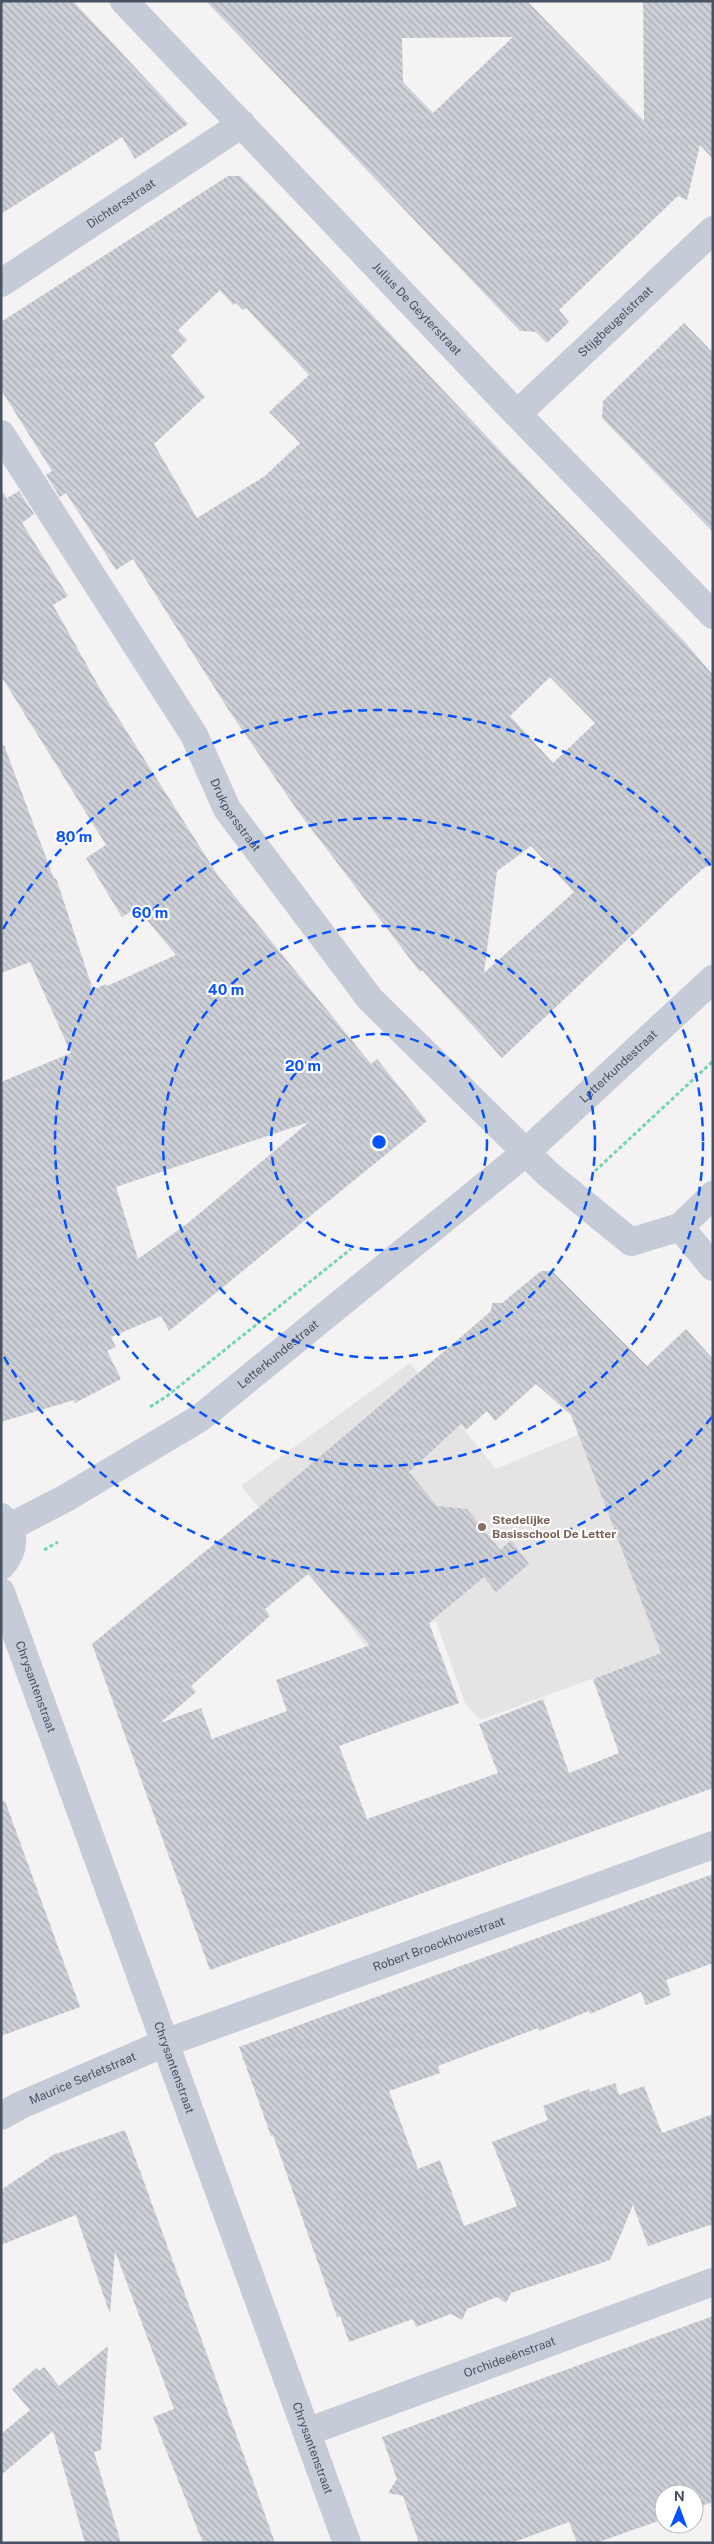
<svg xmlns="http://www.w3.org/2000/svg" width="714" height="2544" font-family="'Public Sans',sans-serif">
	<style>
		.education { fill: #e5e3e4 }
		.building { fill: url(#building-back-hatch); fill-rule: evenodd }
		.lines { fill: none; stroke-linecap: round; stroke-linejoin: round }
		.path { stroke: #71d7b2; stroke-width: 3; stroke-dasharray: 4 2.5; stroke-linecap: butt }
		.minor { stroke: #c5ccd8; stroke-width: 28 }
		.ring { fill: none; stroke: #0652fb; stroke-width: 2.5; stroke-dasharray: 9 6 }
		.education-dot { fill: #8d6e63; stroke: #fff; stroke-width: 2 }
		.labels { text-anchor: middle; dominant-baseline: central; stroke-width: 4.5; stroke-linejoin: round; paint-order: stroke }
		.street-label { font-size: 12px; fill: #475262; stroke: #fff }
		.education-label { font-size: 12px; font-weight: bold; fill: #785e54; stroke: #fff; text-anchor: start }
		.centre { fill: #0652fb; stroke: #fff; stroke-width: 2.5 }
		.ring-label { font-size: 15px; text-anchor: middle; font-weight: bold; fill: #0652fb; stroke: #fff; stroke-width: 4.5; stroke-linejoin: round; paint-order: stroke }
	</style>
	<defs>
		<pattern id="building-back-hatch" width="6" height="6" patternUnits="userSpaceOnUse" patternTransform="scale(1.25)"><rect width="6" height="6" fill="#ced0d8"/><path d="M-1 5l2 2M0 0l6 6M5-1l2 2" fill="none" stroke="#a9abb3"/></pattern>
	</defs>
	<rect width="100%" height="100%" fill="#f4f2f2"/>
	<path class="education" d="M410,1363L496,1469L644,1407L713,1634L480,1720L465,1703L436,1621L365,1646L309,1569L241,1486Z"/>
	<path class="building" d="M1,1H73L188,124L135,159L122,137L1,214Z
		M206,1H527L644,121L643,1H713V159L700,145L687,200L678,196L559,310L569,322L547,343L536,332L520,331ZM513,37L433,113L403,82L402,38Z
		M228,176H240L263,199L541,494L684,641L713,675V863L704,868L686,884L502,1058L422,970L420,972L297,810L228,709L133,559L116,570L66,493L60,497L46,475L52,471L1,390V322ZM220,290L233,305L236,303L243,310L246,308L309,375L269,412L300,443L265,476L197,518L154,444L205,397L171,356L187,340L178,330ZM550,677L595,723L553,763L510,716ZM531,846L574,892L484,973L497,871Z
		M684,323L713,353V532L602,418L603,401Z
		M1,489L7,498L19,491L34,514L22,523L68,596L53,605L103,694L219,877L371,1064L377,1059L427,1121L169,1331L161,1316L111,1337L116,1347L107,1351L121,1379L75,1403L74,1400L1,1422V1082L71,1053L30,962L1,973V746L4,745L54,879L56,878L93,990L106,984L107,986L176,955L137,908L122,917L86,858L106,845L1,676ZM309,1122L188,1223L138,1259L116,1187Z
		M541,1271H552L647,1366L686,1329L713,1359V1788L210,1970L92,1644L285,1486L468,1331L491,1311L492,1303H502ZM536,1384L571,1415L661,1653L593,1679L619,1753L569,1773L543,1699L479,1724L498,1773L367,1819L339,1746L459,1703L429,1623L484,1577L496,1592L529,1564L511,1540L500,1550L467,1509L437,1506L409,1472L461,1424L466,1430L487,1411L495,1421ZM308,1574L370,1645L276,1680L287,1711L212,1739L201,1708L160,1723L196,1692L191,1686L270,1616L265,1609Z
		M5,1801L80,2007L1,2036V1802Z
		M713,1874V1963L666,1980L671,1995L646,2005L641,1992L590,2014L589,2011L539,2031L538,2028L438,2066L440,2073L389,2091L418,2169L440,2160L464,2226L517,2206L492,2142L548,2120L543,2106L589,2089L590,2092L615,2083L619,2095L644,2086L662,2133L713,2114V2224L648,2246L633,2205L610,2260L511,2293L506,2303L497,2297L467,2309L462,2320L451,2314L416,2327L413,2319L349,2342L340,2316L337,2317L273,2135L271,2136L239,2047Z
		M125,2130L251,2475L275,2543H203L153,2417L174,2409L115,2251L110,2314L76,2215L1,2245V2190L53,2155Z
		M713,2316V2502L694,2508V2494H664V2519L596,2543H577L569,2522L511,2543H419L403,2496L388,2493L397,2479L382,2437Z
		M108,2346L101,2450L94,2452L121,2543H85L53,2431L1,2475V2434L30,2410L12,2389L36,2368L39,2371L44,2367L59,2386Z"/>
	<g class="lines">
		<path class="path" d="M595,1171L713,1061
			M150,1407L167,1396L351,1249
			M44,1550L58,1542"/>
		<g class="minor">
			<path id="s1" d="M124,1L517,414L713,615"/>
			<path id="s2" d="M1,283L242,124"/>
			<path id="s3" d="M517,414L713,230"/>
			<path id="s4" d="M1,434L194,735L227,809L370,999L548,1174L631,1242L680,1227L713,1195"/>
			<path d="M680,1227L713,1267"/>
			<path d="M1,1517C17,1531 15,1551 1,1566"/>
			<path id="s5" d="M10,1527L66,1498L200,1418L525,1153L713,979"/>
			<path id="s6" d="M1,1592L347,2543"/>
			<path id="s7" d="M1,2116L21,2105L165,2043L713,1845"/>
			<path id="s8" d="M307,2432L713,2282"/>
		</g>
	</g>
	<g class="ring">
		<circle cx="379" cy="1142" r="108"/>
		<circle cx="379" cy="1142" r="216"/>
		<circle cx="379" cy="1142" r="324"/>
		<path d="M712 1417A432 432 0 0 1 3 1355M3 929A432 432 0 0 1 712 867"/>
	</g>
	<circle class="education-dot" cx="482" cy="1527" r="5"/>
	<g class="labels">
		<g class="street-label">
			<text stroke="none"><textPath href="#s2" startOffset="144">Dichtersstraat</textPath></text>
			<text stroke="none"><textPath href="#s1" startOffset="425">Julius De Geyterstraat</textPath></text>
			<text stroke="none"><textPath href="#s3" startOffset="135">Stijgbeugelstraat</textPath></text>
			<text stroke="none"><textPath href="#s4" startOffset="448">Drukpersstraat</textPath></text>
			<text stroke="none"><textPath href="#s5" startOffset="766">Letterkundestraat</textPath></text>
			<text stroke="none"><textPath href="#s5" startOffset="320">Letterkundestraat</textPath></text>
			<text stroke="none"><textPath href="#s6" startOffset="101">Chrysantenstraat</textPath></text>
			<text stroke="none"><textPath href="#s7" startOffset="471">Robert Broeckhovestraat</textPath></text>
			<text stroke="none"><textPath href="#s6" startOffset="506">Chrysantenstraat</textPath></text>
			<text stroke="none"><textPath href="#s7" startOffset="90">Maurice Serletstraat</textPath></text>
			<text stroke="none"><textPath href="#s8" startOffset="216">Orchideeënstraat</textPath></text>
			<text stroke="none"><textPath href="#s6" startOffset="911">Chrysantenstraat</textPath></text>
		</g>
		<g class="education-label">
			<text x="492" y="1520">Stedelijke<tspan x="492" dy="14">Basisschool De Letter</tspan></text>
		</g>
	</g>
	<circle cx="379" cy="1142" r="8" class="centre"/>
	<g class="ring-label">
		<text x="74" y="842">80 m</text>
		<text x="150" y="918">60 m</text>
		<text x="226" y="995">40 m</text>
		<text x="303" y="1071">20 m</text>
	</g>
	<rect width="714" height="2544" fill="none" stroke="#475262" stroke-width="5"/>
	<g transform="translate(679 2509) rotate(1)"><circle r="24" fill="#ffffff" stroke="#b5bac0"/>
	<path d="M0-4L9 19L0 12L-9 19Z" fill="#0652fb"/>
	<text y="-8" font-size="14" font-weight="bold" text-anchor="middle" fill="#475262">N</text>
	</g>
</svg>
